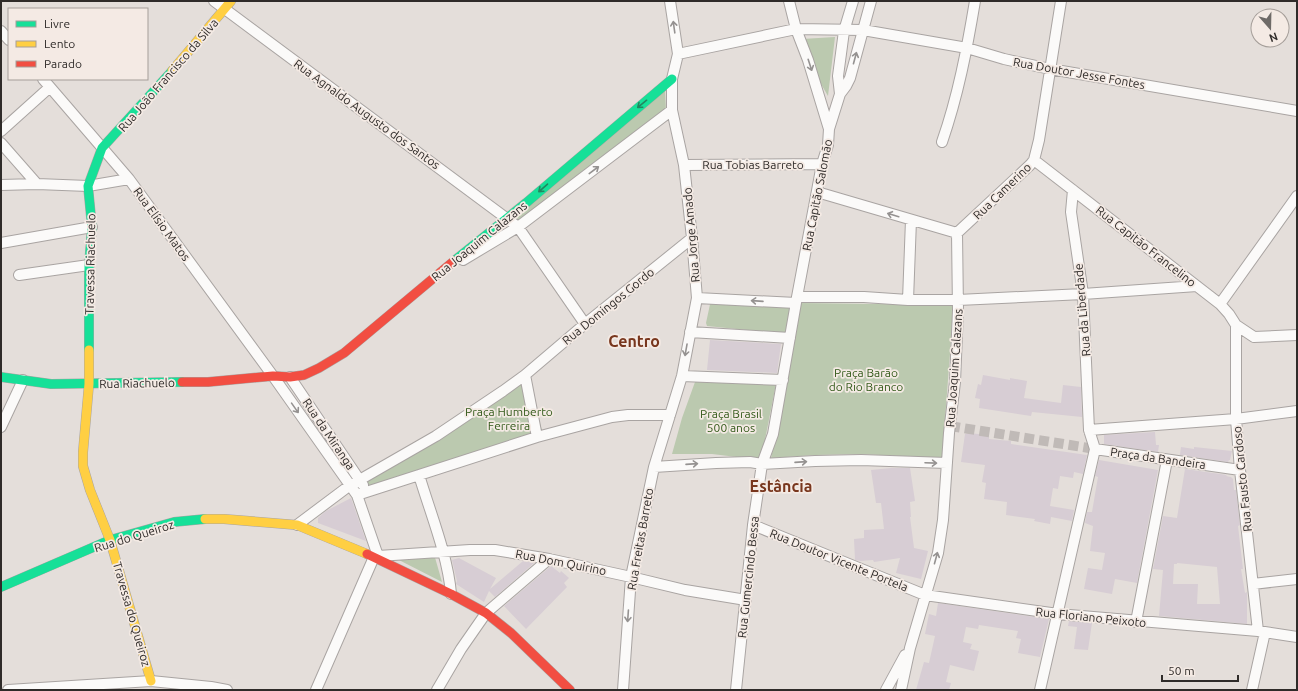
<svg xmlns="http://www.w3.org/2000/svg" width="1298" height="691" font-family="Ubuntu,sans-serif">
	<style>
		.green { fill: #bbc9af }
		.building { fill: #d7cdd4; fill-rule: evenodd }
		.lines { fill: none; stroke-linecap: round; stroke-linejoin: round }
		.street-tunnel { stroke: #c0bab7; stroke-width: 10; stroke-dasharray: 10 5; stroke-linecap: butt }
		.street-casing { stroke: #a9a4a2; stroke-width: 12 }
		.fast-casing { stroke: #a9a4a2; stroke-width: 10 }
		.slow-casing { stroke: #a9a4a2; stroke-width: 10 }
		.jam-casing { stroke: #a9a4a2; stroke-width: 10 }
		.street { stroke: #fbfaf9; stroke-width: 10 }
		.fast { stroke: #16e098; stroke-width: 9 }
		.slow { stroke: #ffcf43; stroke-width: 9 }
		.jam { stroke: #f24e42; stroke-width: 9 }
		.oneway { stroke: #959291 }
		.oneway2 { stroke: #228660 }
		.labels { text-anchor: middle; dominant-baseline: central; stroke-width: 3.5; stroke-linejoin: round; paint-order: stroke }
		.street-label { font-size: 12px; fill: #2f2b29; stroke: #f4eae4 }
		.park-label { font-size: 12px; fill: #335a1a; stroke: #f4eae4 }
		.district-label { font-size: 16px; font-weight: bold; fill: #78361d; stroke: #f4eae4 }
	</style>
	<rect width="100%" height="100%" fill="#e4deda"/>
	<path class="green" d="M835,37L828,96L803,53L802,39Z
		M665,89L666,111L520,221L514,216Z
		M730,294L792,299L786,334L707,326L706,323L712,295Z
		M800,303L953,305L950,354L942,458L859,454L816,455L771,458L787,380Z
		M525,373L544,437L366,492V478Z
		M695,382L776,384L761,460L712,454H672L682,418Z
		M434,554L442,582L395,558Z"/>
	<path class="building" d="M710,340L781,344L777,373L707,370Z
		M983,375L1010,380V378L1027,381L1024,398L1061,403L1063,385L1081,387L1082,417L1032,412L1031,416L979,408L980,399L975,398L978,384L981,385Z
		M1155,432L1156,445H1159L1158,452L1104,444V435Z
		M968,433L989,435V439L1011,441V444L1087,455L1083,474L1074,472L1073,478L1060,476L1058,489L1053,488L1050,506L1074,510L1072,521L1051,517L1050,524L1034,521L1035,519L1006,515L1007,502L984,499L986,483L982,482L985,465L961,462L965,434Z
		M1181,447L1194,449V447L1232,451L1230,460H1229L1228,462L1180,455Z
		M1099,460L1158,470L1137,583L1115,579L1112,594L1084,589L1088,568L1102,570L1105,553L1090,551L1093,526L1085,523L1087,512H1092L1098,477L1095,476Z
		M891,468H910L915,501L910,502L911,517H910L914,548L928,551L921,579L896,573L900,558L874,562L873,560L860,561L855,560L854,539L864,538V530L884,529L881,503H876L871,470Z
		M1185,469L1227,475L1226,476L1231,477L1233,479L1234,490H1236L1240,525L1238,526L1243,569H1241L1245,593L1247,592V624L1159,616L1163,570L1153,569L1163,516L1177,518ZM1177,563L1217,567L1220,604H1197L1198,584H1173L1174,564H1177Z
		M351,498L366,541L318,523V518L326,511Z
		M459,558L496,578L490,589L523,561L534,563L495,597L489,591L484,602L456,584L457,581L452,560Z
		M551,566L560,573L561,571L569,578L564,583L567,587L526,629L504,606Z
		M938,603L1049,619L1040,657L1018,653L1021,639L1016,638L1018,631L979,625L978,629L966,627L963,642L972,644L970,649L979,651L974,671L950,665L946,682L951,683L949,690H916L924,662L929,663L935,636L925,634L929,614L936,616Z
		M1069,621L1092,623L1088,650L1074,649L1077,627L1068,626Z"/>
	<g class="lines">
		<path class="street-tunnel" d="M950,426L1095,449"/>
		<g class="street-casing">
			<path id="street" d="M214,1L518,227L585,324
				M789,1L796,29L808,60L829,129
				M1,31L9,40
				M678,54L796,29L863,30L967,48L1004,59L1050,69L1297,111
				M43,79L129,179L273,376L357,495L378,556
				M840,94L838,76L844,31L853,1
				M1,131L50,87
				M942,142C958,96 967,49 975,1
				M1,143L37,184
				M1034,160L1220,304L1229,314L1236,325L1254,337L1297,335
				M684,165L822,164
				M1,185L37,184L88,186L129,179
				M1073,190L1071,212L1083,294L1089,430L1095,449L1240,470
				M817,192L957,233
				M957,233L1030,165L1034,160L1039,140L1061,1
				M1,243L92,227
				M463,260L518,227L672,110
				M19,275L89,265
				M797,297L822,164L828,145L829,129L840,94L846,86L850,78L871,1
				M697,298L796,303
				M908,300L911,220
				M1220,304L1297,196
				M1236,325V419L1240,470L1258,631
				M690,332L790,338
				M525,375L585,324L692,238
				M682,376L783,380
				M290,377L363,485
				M1,427L23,380
				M1089,430L1236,419L1297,411
				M537,437L612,417L628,415H670
				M654,467L716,463L750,462L762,464L815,461L861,460L947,463
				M419,475C430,512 448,556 451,594
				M297,525L349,486L436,436L503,391L525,375L537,437L357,495
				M753,525L925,595L1058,614L1258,631L1297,637
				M1253,584L1297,579
				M1136,622L1167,460
				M8,690L151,681L211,687L227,690
				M316,690L374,557L378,556L470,550H495L549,559L631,577L685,590L746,600
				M437,690L461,649L486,613L549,559
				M623,690L631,577L654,467L682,376L697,298L692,238L684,165L672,110V79L678,54L670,1
				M736,690L753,525L762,464L773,434L797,297H864L908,300H958L1083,294L1197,286
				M886,690L905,655
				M901,690L910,648L938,553L943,520L949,433L955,382L958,310L957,233
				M1040,690L1095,449
				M1252,690L1265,632"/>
		</g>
		<g class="fast-casing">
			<path id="fast" d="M454,261L526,203L672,79
				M89,350V265L92,227L88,186L102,148L172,71
				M1,377L51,384L182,382
				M1,587L110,540L174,522L205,519"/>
		</g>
		<g class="slow-casing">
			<path id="slow" d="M172,71L231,1
				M89,350V384L83,452V466L90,490L110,540L151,681
				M205,519H224L297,525L367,554"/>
		</g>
		<g class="jam-casing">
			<path id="jam" d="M182,382H208L273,376L290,377L304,375L319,368L344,353L454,261
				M367,554L451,594L486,613L511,633L570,690"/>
		</g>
		<use href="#street" class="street"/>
		<use href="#fast" class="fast"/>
		<use href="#slow" class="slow"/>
		<use href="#jam" class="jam"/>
	</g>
	<defs><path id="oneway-shaft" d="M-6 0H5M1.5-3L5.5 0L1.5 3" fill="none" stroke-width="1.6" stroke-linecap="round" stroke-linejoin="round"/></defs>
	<g class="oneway">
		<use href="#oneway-shaft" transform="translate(674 27) rotate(-98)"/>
		<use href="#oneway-shaft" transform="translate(855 58) rotate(-75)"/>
		<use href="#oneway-shaft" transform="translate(810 65) rotate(72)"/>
		<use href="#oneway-shaft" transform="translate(594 170) rotate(-37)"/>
		<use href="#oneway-shaft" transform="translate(893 215) rotate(-163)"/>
		<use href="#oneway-shaft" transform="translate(757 301) rotate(-176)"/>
		<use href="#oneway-shaft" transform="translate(686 350) rotate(100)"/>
		<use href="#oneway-shaft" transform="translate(295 408) rotate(55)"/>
		<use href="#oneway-shaft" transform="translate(801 462) rotate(-4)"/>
		<use href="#oneway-shaft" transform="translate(931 463) rotate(2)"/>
		<use href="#oneway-shaft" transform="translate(692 464) rotate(-4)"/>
		<use href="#oneway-shaft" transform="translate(936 558) rotate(-75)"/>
		<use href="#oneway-shaft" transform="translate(628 616) rotate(94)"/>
	</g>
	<g class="oneway2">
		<use href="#oneway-shaft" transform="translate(642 104) rotate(141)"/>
		<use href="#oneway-shaft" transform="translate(543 188) rotate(139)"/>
	</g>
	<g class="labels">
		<g class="street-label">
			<text transform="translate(1079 73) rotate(10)">Rua Doutor Jesse Fontes</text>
			<text transform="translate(168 75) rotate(-49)">Rua João Francisco da Silva</text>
			<text transform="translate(367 114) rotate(36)">Rua Agnaldo Augusto dos Santos</text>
			<text x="753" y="164">Rua Tobias Barreto</text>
			<text transform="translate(1002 191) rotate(-44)">Rua Camerino</text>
			<text transform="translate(817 195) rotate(-79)">Rua Capitão Salomão</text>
			<text transform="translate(162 224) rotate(54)">Rua Elísio Matos</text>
			<text transform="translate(691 235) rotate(-95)">Rua Jorge Amado</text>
			<text transform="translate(479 241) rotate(-39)">Rua Joaquim Calazans</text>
			<text transform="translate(1146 246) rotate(38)">Rua Capitão Francelino</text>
			<text transform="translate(90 264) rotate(-89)">Travessa Riachuelo</text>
			<text transform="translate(608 306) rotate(-39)">Rua Domingos Gordo</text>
			<text transform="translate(1082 310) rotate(-95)">Rua da Liberdade</text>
			<text transform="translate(954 368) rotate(-86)">Rua Joaquim Calazans</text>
			<text transform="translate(137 383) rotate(-1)">Rua Riachuelo</text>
			<text transform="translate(329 434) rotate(56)">Rua da Miranga</text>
			<text transform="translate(1158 458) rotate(8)">Praça da Bandeira</text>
			<text transform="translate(1242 479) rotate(-96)">Rua Fausto Cardoso</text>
			<text transform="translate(134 536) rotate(-17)">Rua do Queiroz</text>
			<text transform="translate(640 539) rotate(-80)">Rua Freitas Barreto</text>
			<text transform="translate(839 560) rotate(22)">Rua Doutor Vicente Portela</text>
			<text transform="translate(561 562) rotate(11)">Rua Dom Quirino</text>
			<text transform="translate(748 577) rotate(-84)">Rua Gumercindo Bessa</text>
			<text transform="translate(132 614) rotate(74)">Travessa do Queiroz</text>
			<text transform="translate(1091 617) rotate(6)">Rua Floriano Peixoto</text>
		</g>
		<g class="park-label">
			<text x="866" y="372">Praça Barão<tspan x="866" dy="14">do Rio Branco</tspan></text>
			<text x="509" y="411">Praça Humberto<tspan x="509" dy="14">Ferreira</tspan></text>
			<text x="731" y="413">Praça Brasil<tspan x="731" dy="14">500 anos</tspan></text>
		</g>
		<g class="district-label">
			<text x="634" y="341">Centro</text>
			<text x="781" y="486">Estância</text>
		</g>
	</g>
	<rect width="1298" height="691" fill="none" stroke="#2f2b29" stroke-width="4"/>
	<rect x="8" y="8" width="140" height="72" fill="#f4eae4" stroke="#a59e99"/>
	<rect x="16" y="21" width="20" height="6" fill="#16e098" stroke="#a59e99"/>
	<text x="44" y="28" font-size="12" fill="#2f2b29">Livre</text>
	<rect x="16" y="41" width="20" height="6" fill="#ffcf43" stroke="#a59e99"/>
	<text x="44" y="48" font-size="12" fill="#2f2b29">Lento</text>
	<rect x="16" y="61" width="20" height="6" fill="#f24e42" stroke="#a59e99"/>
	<text x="44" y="68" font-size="12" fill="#2f2b29">Parado</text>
	<g transform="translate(1270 28) rotate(160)"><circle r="19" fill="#f4eae4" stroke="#a59e99"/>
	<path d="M0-3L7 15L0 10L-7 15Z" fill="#6e6a67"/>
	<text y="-6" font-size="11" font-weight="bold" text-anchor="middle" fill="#2f2b29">N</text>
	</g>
	<path d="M1162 675v6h76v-6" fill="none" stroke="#2f2b29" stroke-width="2"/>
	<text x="1168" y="675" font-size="12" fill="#2f2b29" stroke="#f4eae4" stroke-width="3" paint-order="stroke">50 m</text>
</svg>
